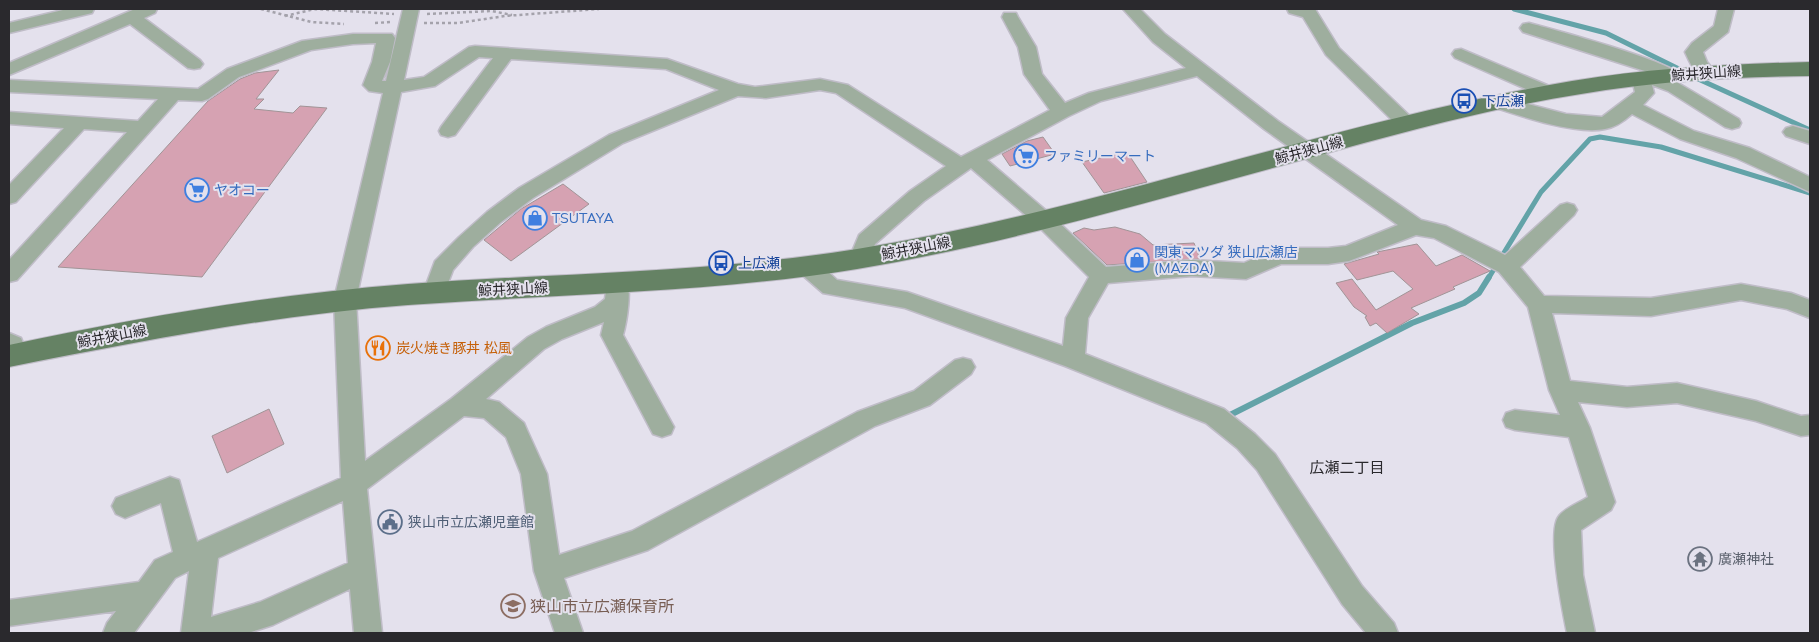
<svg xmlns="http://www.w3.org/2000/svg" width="1819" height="642" font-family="Mulish,'Noto Sans JP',sans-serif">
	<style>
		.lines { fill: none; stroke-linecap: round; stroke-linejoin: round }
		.stream-far1 { stroke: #63a3a8; stroke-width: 5 }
		.stream { stroke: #63a3a8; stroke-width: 6 }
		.building { fill: #d6a2b2; stroke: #a19497 }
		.minor-casing { stroke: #bfbcc7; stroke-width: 3 }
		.major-casing { stroke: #bfbcc7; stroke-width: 2 }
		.path { stroke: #a4a2ab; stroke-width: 2.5; stroke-dasharray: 3 3; stroke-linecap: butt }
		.minor { fill: #9eae9e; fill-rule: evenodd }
		.major { fill: #658264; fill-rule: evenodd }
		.labels { text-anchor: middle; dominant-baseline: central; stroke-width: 4; stroke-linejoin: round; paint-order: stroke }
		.street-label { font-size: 14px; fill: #2a292d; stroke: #e4e1ed }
		.transit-label { font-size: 14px; fill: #164399; stroke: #e4e1ed; text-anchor: start }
		.shop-label { font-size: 14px; fill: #366cbe; stroke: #e4e1ed; text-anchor: start }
		.food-label { font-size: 14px; fill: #c56008; stroke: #e4e1ed; text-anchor: start }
		.service-label { font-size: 14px; fill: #4e5e75; stroke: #e4e1ed; text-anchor: start }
		.worship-label { font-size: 14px; fill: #5b616d; stroke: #e4e1ed; text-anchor: start }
		.neighbourhood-label { font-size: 15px; fill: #2a292d; stroke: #e4e1ed }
		.near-education-label { font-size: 16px; fill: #785e54; stroke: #e4e1ed; text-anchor: start }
	</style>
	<rect width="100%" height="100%" fill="#e4e1ed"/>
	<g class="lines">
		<path class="stream-far1" d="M1514,9L1606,33L1683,71
			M1696,78L1810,130
			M1488,279L1541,192L1590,139L1600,137L1661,147L1810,193"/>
		<path class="stream" d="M1230,415L1412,323L1464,303L1479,293L1489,277"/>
	</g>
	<path class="building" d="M279,70L256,99H264L254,109L293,113L300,106L327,108L202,277L58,267L208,101L240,79L255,73Z
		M1043,137L1055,154L1010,166L1002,154L1027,141Z
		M1127,152L1147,182L1104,193L1082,162Z
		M563,184L589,204L511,261L484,240L521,209Z
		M1115,227L1140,234L1153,245L1194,243L1200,259L1107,265L1073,233L1084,228L1094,230Z
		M1417,244L1436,266L1462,255L1490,271L1453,287L1455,289L1411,308L1419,314L1387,333L1376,323L1370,326L1365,317L1367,316L1354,307L1336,283L1352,279L1376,310L1413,289L1393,271L1357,280L1344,264L1379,254L1377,252Z
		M269,409L284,444L227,473L212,436Z"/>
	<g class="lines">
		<g class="minor-casing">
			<path id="minor" d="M67,9H94L92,13L9,33V23Z
				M135,9H157L155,13L144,18L200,60L203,64L200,68L194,69L188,68L130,24L9,75V63Z
				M403,9H419L404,80L424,77L469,47L475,46L667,59L738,84L755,87L820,79L848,85L961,157L1050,110L1024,74L1018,47L1002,17L1004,13H1016L1018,17L1036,47L1042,74L1065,103L1089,93L1186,68L1153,42L1123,9H1140L1165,34L1278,121L1421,220L1446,226L1505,255L1560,205L1567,203L1574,205L1577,210L1574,215L1520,267L1544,296L1651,298L1741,284L1791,293L1810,300V318L1787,309L1741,300L1651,316L1552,313L1570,381L1627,387L1677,383L1756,401L1801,416L1810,415V435L1801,436L1756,421L1677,403L1627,407L1578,402L1590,428L1615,502L1611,510L1581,530L1583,575L1595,633H1567C1563,613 1546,531 1559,516C1565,508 1579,503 1588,497L1569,437L1515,430L1506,427L1503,420L1506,413L1515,410L1560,415L1549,390L1528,307L1499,272L1434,238L1416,235L1349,261L1328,264H1281L1246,279L1192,276L1108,283L1088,318L1085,354L1224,409L1255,434L1275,454L1362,586L1394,623L1398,633H1366L1342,604L1257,470L1237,448L1206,423L1065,366L905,308L823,293L800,273L797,267L800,261L808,259L816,261L837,280L907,292L1063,346L1066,318L1089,277L1036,224L971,168L924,201L875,244L868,265L860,267L852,265L849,259L859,235L910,191L946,166L836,93L820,90L766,98L738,96L623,143L533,198L501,222L473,247L453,270L442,299L434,301L426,299L423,293L435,261L459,237L487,212L519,188L609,135L719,90L666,69L511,59L455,135L448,137L441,135L439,131L441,127L493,58L479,57L435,86L401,92L356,300L365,461L451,399L528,337L546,327L595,307L605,299L607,283L610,277L618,275L626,277C632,289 627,321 623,335L674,427L671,434L662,437L653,434L601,335L604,322L562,339L544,349L486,399L499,402L524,423L527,430L547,474L559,555L632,531L857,412L914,391L955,360L963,358L971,360L975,367L971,374L930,405L875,426L648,550L564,578L583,633H555L534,571L521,474L506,437L484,418L464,416L367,489L382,633H354L350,589L273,625L248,633H181L189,571L175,578L134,633H103L107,623L116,611L9,626V600L139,582L155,560L173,552L161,503L125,518L116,514L112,506L116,498L170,477L179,480L197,542L341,478L334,300L383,93L369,91L363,85L372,62L376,43L353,44L311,50L239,77L208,99L202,101L178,100L17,280L9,282V260L127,132L84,129L16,202L9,204V185L64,128L9,124V112L138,121L158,99L9,92V80L198,89L227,69L302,41L353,34H392L395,38L390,62L382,81H386ZM1197,76L1264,129L1398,225L1346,246L1328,248H1278L1244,263L1192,260L1106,267L1050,214L987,160L1069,116L1101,101ZM343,501L348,563L260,602L211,617L218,558Z
				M1287,9H1315L1339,48L1414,120L1416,124L1414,128L1407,130L1400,128L1326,55L1303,17L1289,13Z
				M1718,9H1734L1728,32L1703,52L1707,62L1716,73L1713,77C1697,81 1691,65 1685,52L1692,43L1714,26Z
				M1529,23C1552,29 1670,61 1680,75L1677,79L1673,80L1739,119L1741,123L1739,127L1732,129L1725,127L1668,91L1652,85L1654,93L1643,105L1694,131L1750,148L1810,177V192L1736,158L1680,139L1632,114C1624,121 1616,127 1605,129C1575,135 1520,116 1490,106L1488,102L1490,98L1497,96L1566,114L1602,117L1635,92L1632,79L1635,75L1651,73L1523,32L1520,28L1523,24Z
				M1461,49L1554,88L1557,92L1554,96L1548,98L1542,96L1455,58L1452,54L1455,50Z
				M1793,126L1810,131V144L1786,136L1783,132L1786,128Z
				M9,333L21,338L28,355L24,362L16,364L9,362Z"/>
		</g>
		<g class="major-casing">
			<path id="major" d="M1810,62V76C1733,77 1657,81 1581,94C1490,108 1401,133 1313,157C1162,198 1011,243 857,269C709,293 558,294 408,305C273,315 141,341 9,367V345C141,317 274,294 408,284C558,273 708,273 857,249C1099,210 1330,122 1572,81C1651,68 1730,64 1810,62Z"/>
		</g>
		<path class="path" d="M261,9L311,22L344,24
			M427,14L492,11L512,15
			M285,16L315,9L394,14
			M375,23L391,22
			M424,23H458L505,16L599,9"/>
		<use href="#minor" class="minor"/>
		<use href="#major" class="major"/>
	</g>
	<defs>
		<g id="bus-ring" transform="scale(1.25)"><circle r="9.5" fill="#e4e1ed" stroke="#1a4fb4" stroke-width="1.5"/><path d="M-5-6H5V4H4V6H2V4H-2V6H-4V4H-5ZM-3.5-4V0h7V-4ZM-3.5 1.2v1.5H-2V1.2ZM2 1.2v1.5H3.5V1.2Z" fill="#1a4fb4"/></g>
		<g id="supermarket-ring" transform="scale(1.25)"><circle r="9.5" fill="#e4e1ed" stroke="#3f7fe0" stroke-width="1.5"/><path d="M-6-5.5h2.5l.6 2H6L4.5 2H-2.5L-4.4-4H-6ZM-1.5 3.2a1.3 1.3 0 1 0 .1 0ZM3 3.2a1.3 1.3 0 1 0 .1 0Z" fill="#3f7fe0"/></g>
		<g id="shop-ring" transform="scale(1.25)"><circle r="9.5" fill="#e4e1ed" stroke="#3f7fe0" stroke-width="1.5"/><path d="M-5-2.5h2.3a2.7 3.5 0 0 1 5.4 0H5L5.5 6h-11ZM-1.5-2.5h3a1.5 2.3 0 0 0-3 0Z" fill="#3f7fe0"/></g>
		<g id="restaurant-ring" transform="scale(1.25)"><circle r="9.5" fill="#e4e1ed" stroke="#e8710a" stroke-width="1.5"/><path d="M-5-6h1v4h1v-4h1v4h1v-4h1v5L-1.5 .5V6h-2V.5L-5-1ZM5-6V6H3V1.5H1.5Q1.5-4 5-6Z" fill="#e8710a"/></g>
		<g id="civic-ring" transform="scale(1.25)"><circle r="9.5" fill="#e4e1ed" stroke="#5c6f8a" stroke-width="1.5"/><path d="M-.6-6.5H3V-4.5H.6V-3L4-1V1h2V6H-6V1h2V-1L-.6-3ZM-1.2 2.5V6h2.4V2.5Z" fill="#5c6f8a"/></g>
		<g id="temple-ring" transform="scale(1.25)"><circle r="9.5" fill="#e4e1ed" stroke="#6b7280" stroke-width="1.5"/><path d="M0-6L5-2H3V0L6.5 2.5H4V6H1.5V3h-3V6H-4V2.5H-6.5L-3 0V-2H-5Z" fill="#6b7280"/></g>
		<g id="school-ring" transform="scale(1.25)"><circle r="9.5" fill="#e4e1ed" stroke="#8d6e63" stroke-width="1.5"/><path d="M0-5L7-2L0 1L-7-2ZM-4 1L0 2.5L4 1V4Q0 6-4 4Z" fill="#8d6e63"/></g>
	</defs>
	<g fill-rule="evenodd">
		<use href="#bus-ring" x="1464" y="101"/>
		<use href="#supermarket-ring" x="1026" y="156"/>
		<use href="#supermarket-ring" x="197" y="190"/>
		<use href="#shop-ring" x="535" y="218"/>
		<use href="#shop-ring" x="1137" y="260"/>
		<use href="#bus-ring" x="721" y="263"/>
		<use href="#restaurant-ring" x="378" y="348"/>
		<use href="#civic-ring" x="390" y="522"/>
		<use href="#temple-ring" x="1700" y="559"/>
		<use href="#school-ring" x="513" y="606"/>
	</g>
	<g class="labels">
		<g class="street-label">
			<text transform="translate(1706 73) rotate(-4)">鯨井狭山線</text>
			<text transform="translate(1309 150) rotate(-15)">鯨井狭山線</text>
			<text transform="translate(916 248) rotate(-11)">鯨井狭山線</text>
			<text transform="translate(513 289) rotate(-3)">鯨井狭山線</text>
			<text transform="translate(112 336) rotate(-11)">鯨井狭山線</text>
		</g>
		<g class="transit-label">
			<text x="1482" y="101">下広瀬</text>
			<text x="738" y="263">上広瀬</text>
		</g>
		<g class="shop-label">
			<text x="1044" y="156">ファミリーマート</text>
			<text x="214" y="190">ヤオコー</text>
			<text x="552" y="218">TSUTAYA</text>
			<text x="1154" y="252">関東マツダ 狭山広瀬店<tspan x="1154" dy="16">(MAZDA)</tspan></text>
		</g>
		<g class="food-label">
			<text x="396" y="348">炭火焼き豚丼 松風</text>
		</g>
		<g class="service-label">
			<text x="408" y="522">狭山市立広瀬児童館</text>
		</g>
		<g class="worship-label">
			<text x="1718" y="559">廣瀬神社</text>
		</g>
		<g class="neighbourhood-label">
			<text x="1347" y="467">広瀬二丁目</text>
		</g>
		<g class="near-education-label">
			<text x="530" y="606">狭山市立広瀬保育所</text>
		</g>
	</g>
	<rect width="1819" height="642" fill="none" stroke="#2a292d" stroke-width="20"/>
</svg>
